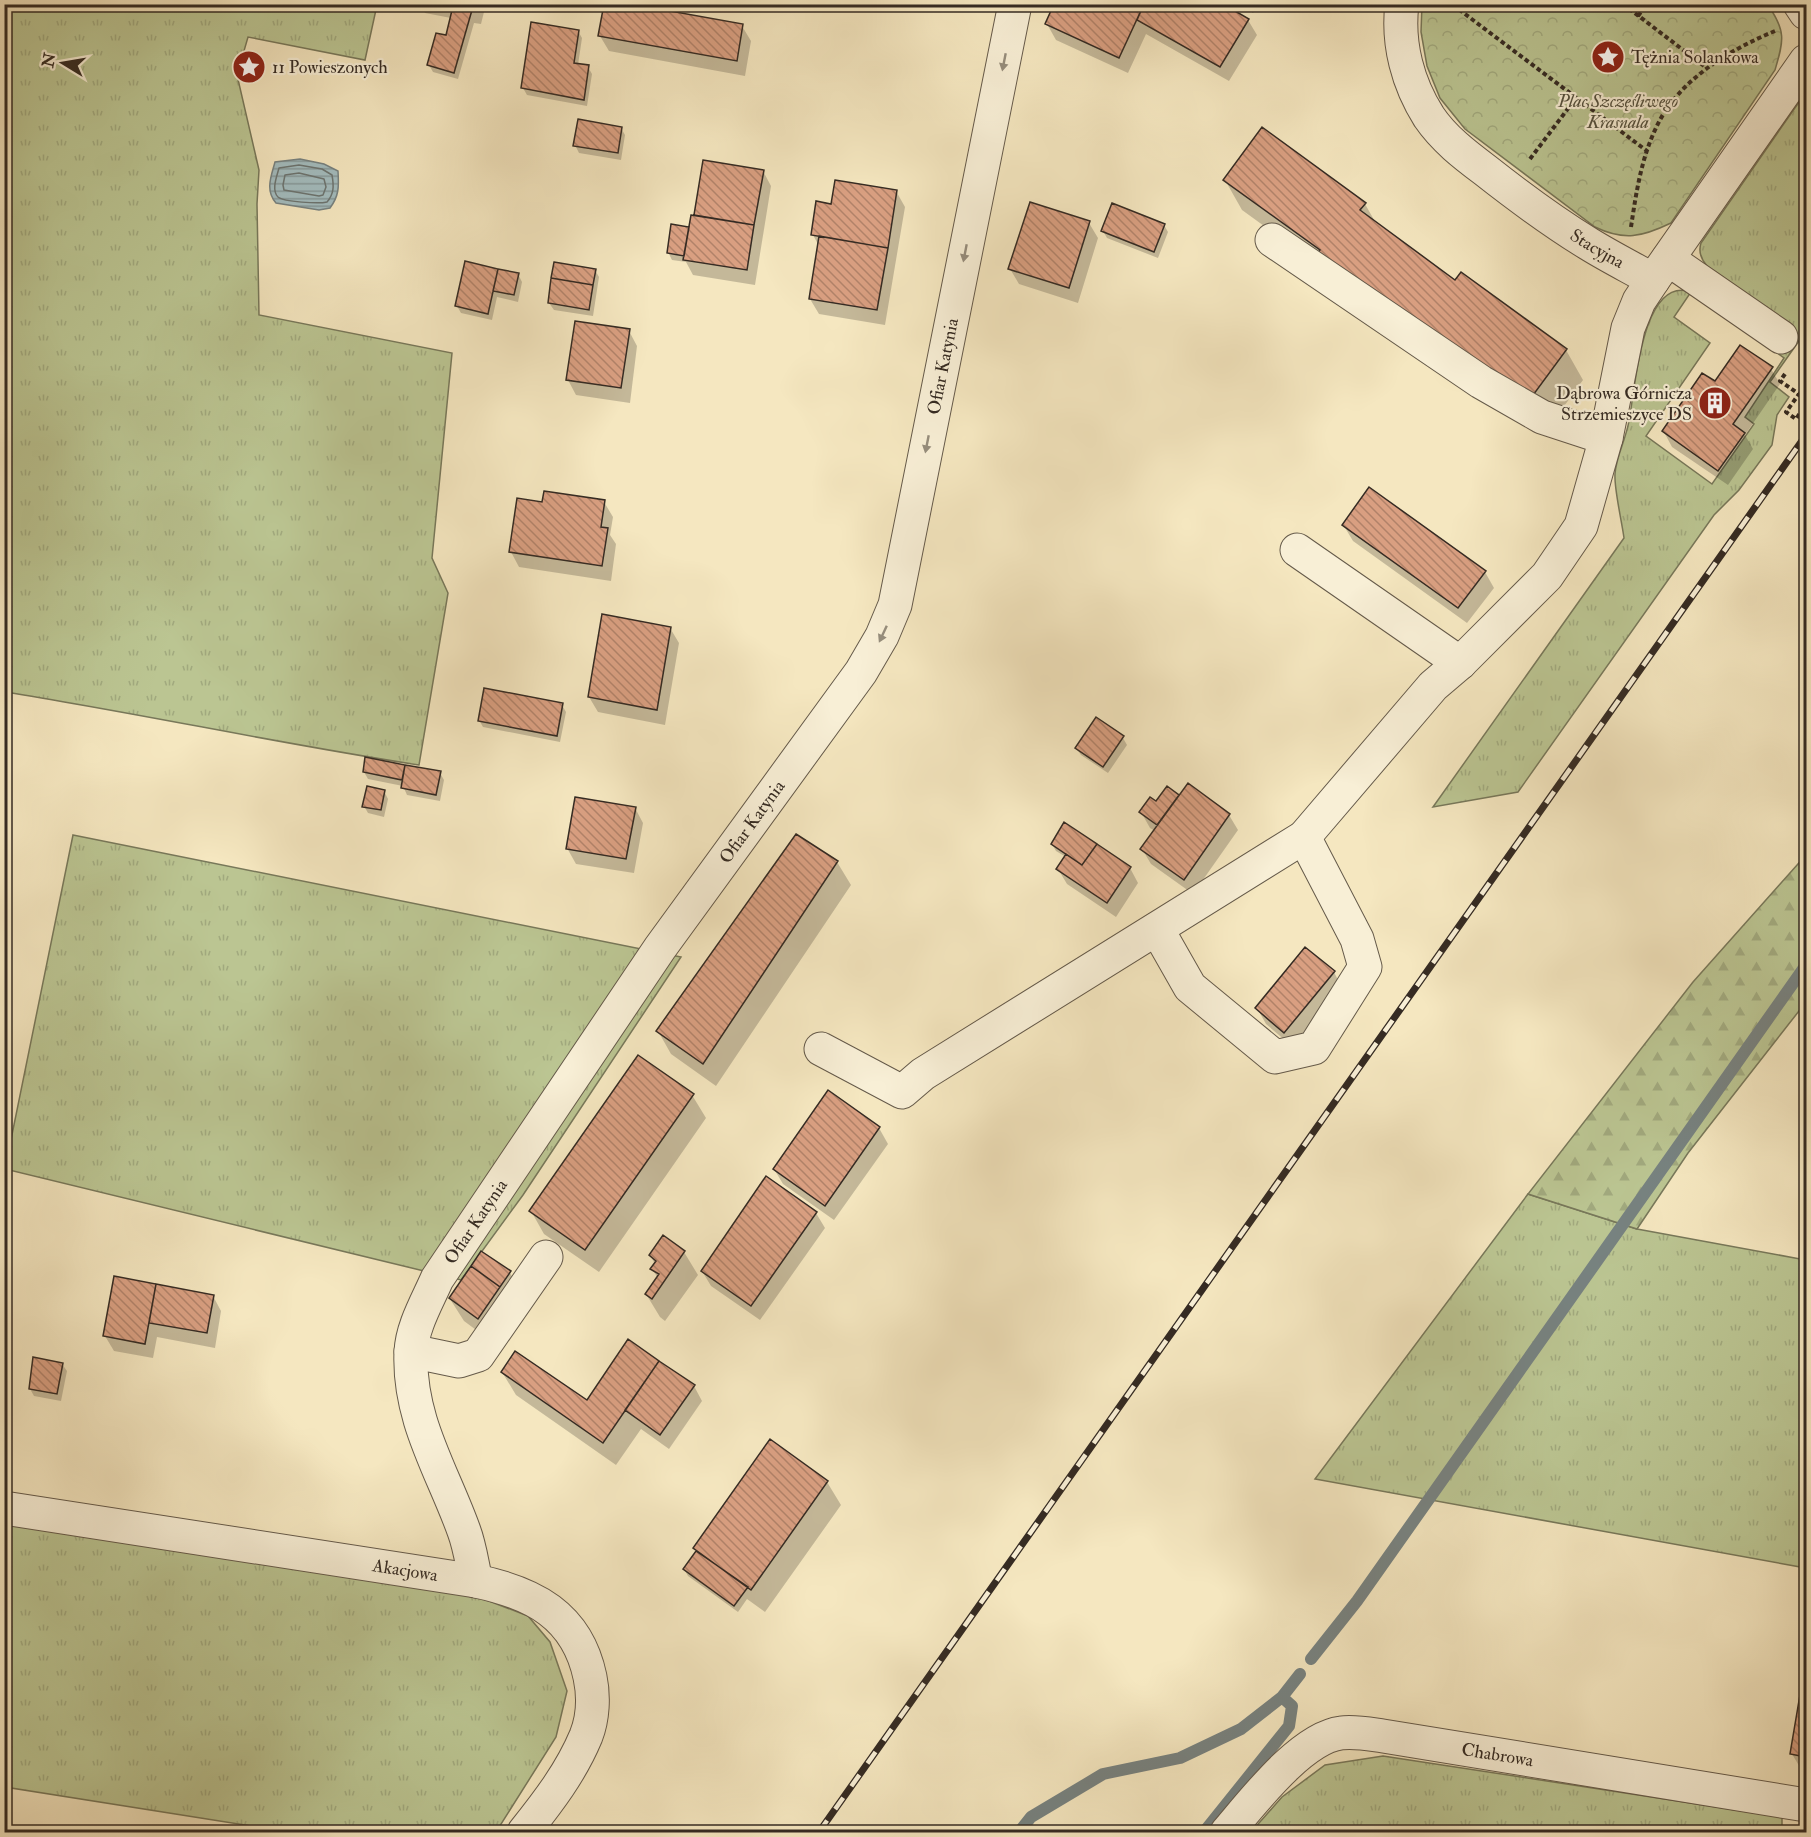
<svg xmlns="http://www.w3.org/2000/svg" width="1811" height="1837" font-family="'IM FELL Double Pica',serif">
	<style>
		.grass { fill: url(#grass-tufts); stroke: #78785a; stroke-width: 1.5 }
		.forest { fill: url(#forest-firs); stroke: #78785a; stroke-width: 1.5 }
		.park { fill: url(#park-crowns); stroke: #78785a; stroke-width: 1.5 }
		.water { fill: url(#water-rules); stroke: #778280; stroke-width: 1.5 }
		.shadow { fill: #0003 }
		.lines { fill: none; stroke-linecap: round; stroke-linejoin: round }
		.shore { stroke: #6c7470; stroke-width: 1.5 }
		.stream { stroke: #778280; stroke-width: 12 }
		.building { fill: url(#building-back-hatch); stroke: #352b23; stroke-width: 1.5 }
		.minor-casing { stroke: #655a4a; stroke-width: 35 }
		.path { stroke: #352b23; stroke-width: 4; stroke-dasharray: 4.5 3; stroke-linecap: butt }
		.minor { stroke: #f8efd6; stroke-width: 33 }
		.rail-casing { stroke: #352b23; stroke-width: 7 }
		.rail { stroke: #f8efd6; stroke-width: 4.5; stroke-dasharray: 14; stroke-linecap: butt }
		.oneway { fill: #968d7c }
		.labels { text-anchor: middle; dominant-baseline: central; stroke-width: 4.5; stroke-linejoin: round; paint-order: stroke }
		.poi-label { font-size: 18px; fill: #352b23; stroke: #f8efd6; text-anchor: start }
		.park-label { font-size: 18px; font-style: italic; fill: #56523f; stroke: #f8efd6 }
		.street-label { font-size: 18px; fill: #352b23; stroke: #f8efd6 }
	</style>
	<defs>
		<pattern id="grass-tufts" width="24" height="20" patternUnits="userSpaceOnUse" patternTransform="scale(1.5)"><rect width="24" height="20" fill="#bbc592"/><path d="M3 7l-1-3M5 7V3M7 7l1-3M15 17l-1-3M17 17v-4M19 17l1-3" fill="none" stroke="#a1a97e"/></pattern>
		<pattern id="forest-firs" width="22" height="20" patternUnits="userSpaceOnUse" patternTransform="scale(1.5)"><rect width="22" height="20" fill="#bbc592"/><path d="M5 1l3.5 6h-7zM16 11l3.5 6h-7z" fill="#a1a97e"/></pattern>
		<pattern id="park-crowns" width="20" height="18" patternUnits="userSpaceOnUse" patternTransform="scale(1.5)"><rect width="20" height="18" fill="#bbc592"/><path d="M2 6a3 3 0 1 1 6 0M12 15a3 3 0 1 1 6 0" fill="none" stroke="#a1a97e"/></pattern>
		<pattern id="water-rules" width="6" height="5" patternUnits="userSpaceOnUse" patternTransform="scale(1.5)"><rect width="6" height="5" fill="#a3bcbe"/><path d="M0 2.5h6" fill="none" stroke="#86999a"/></pattern>
		<pattern id="building-back-hatch" width="6" height="6" patternUnits="userSpaceOnUse" patternTransform="scale(1.5)"><rect width="6" height="6" fill="#d99f81"/><path d="M-1 5l2 2M0 0l6 6M5-1l2 2" fill="none" stroke="#b18269"/></pattern>
	</defs>
	<rect width="100%" height="100%" fill="#f5e7c0"/>
	<filter id="stains"><feTurbulence type="fractalNoise" baseFrequency=".00333" numOctaves="4"/><feColorMatrix values="0 0 0 0 .2 0 0 0 0 .09 0 0 0 0 .02 0 0 0 .5 -.17"/></filter>
	<radialGradient id="worn" r=".72"><stop offset=".6" stop-color="#630" stop-opacity="0"/><stop offset="1" stop-color="#630" stop-opacity=".3"/></radialGradient>
	<path class="grass" d="M4,5H377L365,60L248,37L237,75L259,170L257,204L259,315L452,353L432,558L448,593L419,765C281,744 143,714 5,692Z
		M1806,92V331L1770,382L1789,397L1777,415L1772,445L1739,490L1714,515L1518,792L1433,807L1624,538C1622,522 1614,489 1615,474C1616,457 1626,439 1629,421C1635,392 1641,275 1691,292L1674,317L1710,343L1646,436L1712,484L1754,424L1745,417L1784,358L1773,350L1790,324L1707,266C1701,259 1698,252 1701,243Z
		M73,835L681,957L523,1195L461,1280L5,1169Z
		M1528,1194L1637,1229L1806,1260V1568L1315,1479Z
		M4,1520L463,1591L528,1616L550,1642L567,1691L556,1737L496,1832H289L5,1787Z
		M1383,1756L1782,1817V1832H1251L1282,1797L1325,1765Z"/>
	<path class="forest" d="M1806,855V1002L1688,1153L1637,1229L1528,1194L1693,982Z"/>
	<path class="park" d="M1422,5H1768C1786,31 1784,40 1775,70L1671,223C1642,237 1624,241 1595,227L1465,129L1440,98L1427,66L1421,32Z"/>
	<path class="water" d="M300,159L324,164L338,171C339,187 339,196 330,208L319,210L276,203C265,190 271,177 275,162Z"/>
	<path class="shadow" d="M420,4H439L477,12L478,9L454,4H486L481,24L474,23L458,79L433,72L429,65L447,37L451,18L425,13Z
		M1056,4H1219L1248,20L1257,35L1229,81L1146,34L1128,73L1056,40L1047,24Z
		M1242,4H1259L1253,13Z
		M742,26L751,41L745,76L609,51L600,36Z
		M578,31L582,38L578,65L588,67L592,74L587,106L527,95L523,88Z
		M621,128L625,135L621,160L579,153L575,145Z
		M704,161L763,171L771,186L755,285L693,275L686,262L672,260L668,252L690,232L695,217Z
		M1225,180L1365,204L1377,225L1455,282L1566,350L1583,380L1546,431L1242,210Z
		M896,191L905,207L885,325L819,314L810,299L819,246L813,235L832,205Z
		M1089,223L1098,238L1078,303L1019,284L1010,269Z
		M1164,225L1168,232L1158,258L1107,238L1103,231Z
		M595,270L599,277L593,316L554,310L549,303Z
		M518,274L522,282L518,302L497,297L492,320L461,313L457,306Z
		M629,331L637,346L630,403L576,395L568,380Z
		M1771,369L1780,384L1745,435L1753,449L1728,485L1672,447L1664,432L1715,384Z
		M1370,489L1485,572L1494,588L1467,623L1353,541L1344,526Z
		M604,502L613,517L610,535L616,544L611,581L519,567L511,552L544,504Z
		M670,628L679,643L665,725L598,712L589,697Z
		M562,705L566,712L560,742L483,727L479,720Z
		M1096,719L1123,738L1127,745L1108,773L1081,755L1076,748Z
		M367,759L440,773L444,780L440,801L407,795L403,786L368,779L364,772Z
		M1167,788L1180,797L1229,815L1238,830L1193,894L1151,864L1142,849L1155,831L1150,828L1141,812L1157,803Z
		M384,791L388,799L384,817L368,813L364,806Z
		M635,808L643,823L634,873L576,864L567,848Z
		M797,836L837,862L851,885L716,1086L671,1054L658,1031Z
		M1052,844L1130,868L1138,883L1116,917L1067,884L1058,869L1066,857L1056,851Z
		M1334,972L1342,988L1293,1047L1266,1024L1257,1008Z
		M692,1095L706,1118L599,1272L544,1234L531,1211Z
		M879,1128L888,1144L834,1220L783,1184L774,1169Z
		M816,1213L825,1228L760,1320L711,1286L702,1271Z
		M663,1237L684,1252L698,1275L665,1321L660,1317L646,1294L658,1278L652,1269L655,1264L650,1255Z
		M510,1273L523,1295L491,1341L464,1321L450,1299Z
		M115,1278L213,1296L221,1311L215,1348L157,1337L153,1358L114,1351L105,1336Z
		M62,1364L67,1371L61,1401L34,1396L30,1389Z
		M502,1372L587,1402L694,1386L702,1401L669,1449L641,1429L616,1465L516,1395Z
		M827,1482L841,1505L765,1612L747,1599L738,1612L688,1576L684,1569L697,1552L695,1548Z
		M1806,1673V1770L1801,1769L1792,1754Z"/>
	<g class="lines">
		<path class="shore" d="M299,165L322,169L332,175C334,186 334,194 327,202C319,204 284,202 278,197C271,190 277,176 279,168Z
			M299,173L324,179L326,187L323,195L319,196L284,190L283,185L285,175Z"/>
		<path class="stream" d="M1311,1659L1357,1601L1806,965
			M1019,1832L1031,1817L1103,1774L1180,1758L1241,1729L1282,1697L1300,1674
			M1204,1832L1289,1726L1292,1706L1282,1697"/>
	</g>
	<path class="building" d="M446,4H474L472,10Z
		M604,4H631L743,24L737,61L598,36Z
		M1054,4H1144L1119,58L1045,24Z
		M1144,4H1152L1158,7L1159,4H1223L1249,19L1220,67L1137,20Z
		M453,6L472,10L454,73L427,65L436,33L446,35Z
		M531,22L579,30L574,63L589,65L584,100L521,88Z
		M578,119L622,127L618,153L573,146Z
		M1262,127L1366,203L1360,210L1455,280L1461,272L1567,349L1528,402L1315,258L1320,250L1223,180Z
		M703,160L764,170L754,225L694,215Z
		M835,180L897,190L888,248L811,235L816,201L831,204Z
		M1030,202L1090,221L1069,288L1008,269Z
		M1112,203L1165,224L1154,252L1101,231Z
		M691,215L754,225L747,270L683,260Z
		M671,224L689,227L684,256L667,253Z
		M819,236L888,248L877,310L809,299Z
		M465,261L498,269L488,314L455,306Z
		M554,262L596,269L593,285L551,278Z
		M498,269L519,273L514,295L493,291Z
		M551,278L593,285L589,310L548,303Z
		M575,321L630,329L621,388L566,380Z
		M1740,345L1773,367L1733,424L1745,433L1718,471L1662,431L1702,373L1715,381Z
		M1369,487L1486,571L1458,608L1342,525Z
		M544,491L605,500L601,527L608,528L602,566L509,552L517,498L542,502Z
		M602,614L671,627L657,710L588,697Z
		M484,688L563,703L557,736L478,721Z
		M1096,717L1124,736L1103,767L1075,748Z
		M365,757L405,765L402,780L363,772Z
		M405,765L441,771L436,795L401,788Z
		M1188,783L1230,814L1184,880L1140,849Z
		M367,786L385,790L381,810L362,807Z
		M1167,786L1179,795L1157,825L1139,812L1150,797L1156,801Z
		M575,797L636,807L626,859L566,849Z
		M1064,822L1097,844L1082,865L1051,844Z
		M796,834L838,861L703,1064L656,1031Z
		M1097,844L1131,867L1107,903L1056,869L1066,854L1082,865Z
		M1305,947L1335,971L1284,1033L1255,1008Z
		M638,1055L694,1094L585,1250L529,1211Z
		M828,1090L880,1127L825,1206L773,1169Z
		M766,1176L817,1212L751,1306L701,1271Z
		M663,1235L685,1251L652,1299L645,1294L659,1274L650,1269L656,1261L649,1255Z
		M481,1251L511,1271L500,1287L471,1266Z
		M471,1266L500,1287L478,1319L449,1298Z
		M114,1276L156,1284L145,1344L103,1336Z
		M156,1284L214,1295L207,1333L149,1323Z
		M628,1339L659,1361L603,1443L501,1372L515,1351L587,1400Z
		M33,1357L63,1363L57,1394L29,1389Z
		M659,1361L695,1385L660,1435L625,1410Z
		M770,1439L828,1481L751,1590L693,1548Z
		M696,1551L748,1587L734,1606L683,1569Z
		M1804,1671H1806V1757L1790,1754Z"/>
	<g class="lines">
		<g class="minor-casing">
			<g id="minor">
				<path id="s1" d="M1402,4C1397,44 1408,84 1429,117C1444,139 1465,155 1485,170C1518,196 1553,222 1589,244C1610,257 1632,268 1653,280L1806,61"/>
				<path d="M1800,4L1806,13"/>
				<path d="M1272,240L1481,382L1542,417L1606,438"/>
				<path d="M1668,259L1781,337"/>
				<path d="M1297,550L1460,663"/>
				<path d="M1157,929L1190,987L1275,1057L1314,1048L1365,967L1357,939L1304,837"/>
				<path d="M821,1049L902,1092L923,1074L1304,837L1433,686L1460,663L1547,576L1581,526L1606,438L1628,328L1639,301L1653,280"/>
				<path d="M411,1351L459,1361L478,1355L546,1257"/>
				<path id="s2" d="M4,1508L476,1581C533,1593 577,1615 590,1677C594,1696 593,1718 586,1736C571,1772 548,1802 524,1832"/>
				<path id="s3" d="M476,1581C472,1564 470,1547 464,1531C443,1472 408,1419 411,1352C412,1327 427,1302 437,1279L660,948L861,672L882,636L895,605L1015,4"/>
				<path id="s4" d="M1227,1832C1252,1803 1301,1738 1341,1733C1354,1731 1369,1734 1383,1736L1806,1805"/>
			</g>
		</g>
		<path class="path" d="M1460,4L1457,8L1647,151
			M1623,4L1708,69
			M1638,16L1647,4
			M1530,159L1576,98
			M1631,227C1636,194 1641,159 1656,128C1677,81 1729,50 1775,31
			M1785,374L1780,381L1799,394L1786,412L1796,419L1806,404"/>
		<use href="#minor" class="minor"/>
		<g class="rail-casing">
			<path id="rail" d="M819,1832L1806,435"/>
		</g>
		<use href="#rail" class="rail"/>
	</g>
	<defs><path id="oneway-solid" d="M-6-.8H1V-3.2L6.5 0L1 3.2V.8H-6Z" transform="scale(1.5)"/></defs>
	<g class="oneway">
		<use href="#oneway-solid" transform="translate(1004 62) rotate(101)"/>
		<use href="#oneway-solid" transform="translate(965 253) rotate(101)"/>
		<use href="#oneway-solid" transform="translate(927 444) rotate(101)"/>
		<use href="#oneway-solid" transform="translate(883 634) rotate(115)"/>
	</g>
	<defs>
		<g id="sight-disc" transform="scale(1.725)"><circle r="9.5" fill="#8f2418" stroke="#f8efd6"/><path d="M0-6L1.8-2.2L6-1.7L2.9 1.2L3.7 5.4L0 3.3L-3.7 5.4L-2.9 1.2L-6-1.7L-1.8-2.2Z" fill="#fff"/></g>
		<g id="building-disc" transform="scale(1.725)"><circle r="9.5" fill="#8f2418" stroke="#f8efd6"/><path d="M-4-6H4V6H1V3H-1V6H-4ZM-2.5-4.3h1.7v1.8h-1.7ZM.8-4.3h1.7v1.8H.8ZM-2.5-1h1.7V.8h-1.7ZM.8-1h1.7V.8H.8Z" fill="#fff"/></g>
	</defs>
	<g fill-rule="evenodd">
		<use href="#sight-disc" x="1608" y="57"/>
		<use href="#sight-disc" x="249" y="67"/>
		<use href="#building-disc" x="1715" y="403"/>
	</g>
	<g class="labels">
		<g class="poi-label">
			<text x="1631" y="57">Tężnia Solankowa</text>
			<text x="272" y="67">11 Powieszonych</text>
			<text x="1692" y="393" text-anchor="end">Dąbrowa Górnicza<tspan x="1692" dy="21">Strzemieszyce DS</tspan></text>
		</g>
		<g class="park-label">
			<text x="1618" y="101">Plac Szczęśliwego<tspan x="1618" dy="21">Krasnala</tspan></text>
		</g>
		<g class="street-label">
			<text stroke="none"><textPath href="#s1" startOffset="333">Stacyjna</textPath></text>
			<text stroke="none"><textPath href="#s3" startOffset="1377">Ofiar Katynia</textPath></text>
			<text stroke="none"><textPath href="#s3" startOffset="873">Ofiar Katynia</textPath></text>
			<text stroke="none"><textPath href="#s3" startOffset="387">Ofiar Katynia</textPath></text>
			<text stroke="none"><textPath href="#s2" startOffset="406">Akacjowa</textPath></text>
			<text stroke="none"><textPath href="#s4" startOffset="312">Chabrowa</textPath></text>
		</g>
	</g>
	<rect width="1811" height="1837" fill="none" stroke="#f5e7c0" stroke-width="24"/>
	<rect x="6" y="6" width="1799" height="1825" fill="none" stroke="#352b23" stroke-width="3"/>
	<rect x="12" y="12" width="1787" height="1813" fill="none" stroke="#352b23" stroke-width="1.5"/>
	<g transform="translate(63 63) rotate(281)" stroke="#f8efd6" stroke-width="4.5" paint-order="stroke">
	<path d="M0-4.5L10 22L0 15L-10 22Z" fill="#352b23"/>
	<text y="-9" font-size="16" font-weight="bold" text-anchor="middle" fill="#352b23">N</text>
	</g>
	<rect width="100%" height="100%" filter="url(#stains)"/>
	<rect width="100%" height="100%" fill="url(#worn)"/>
</svg>
